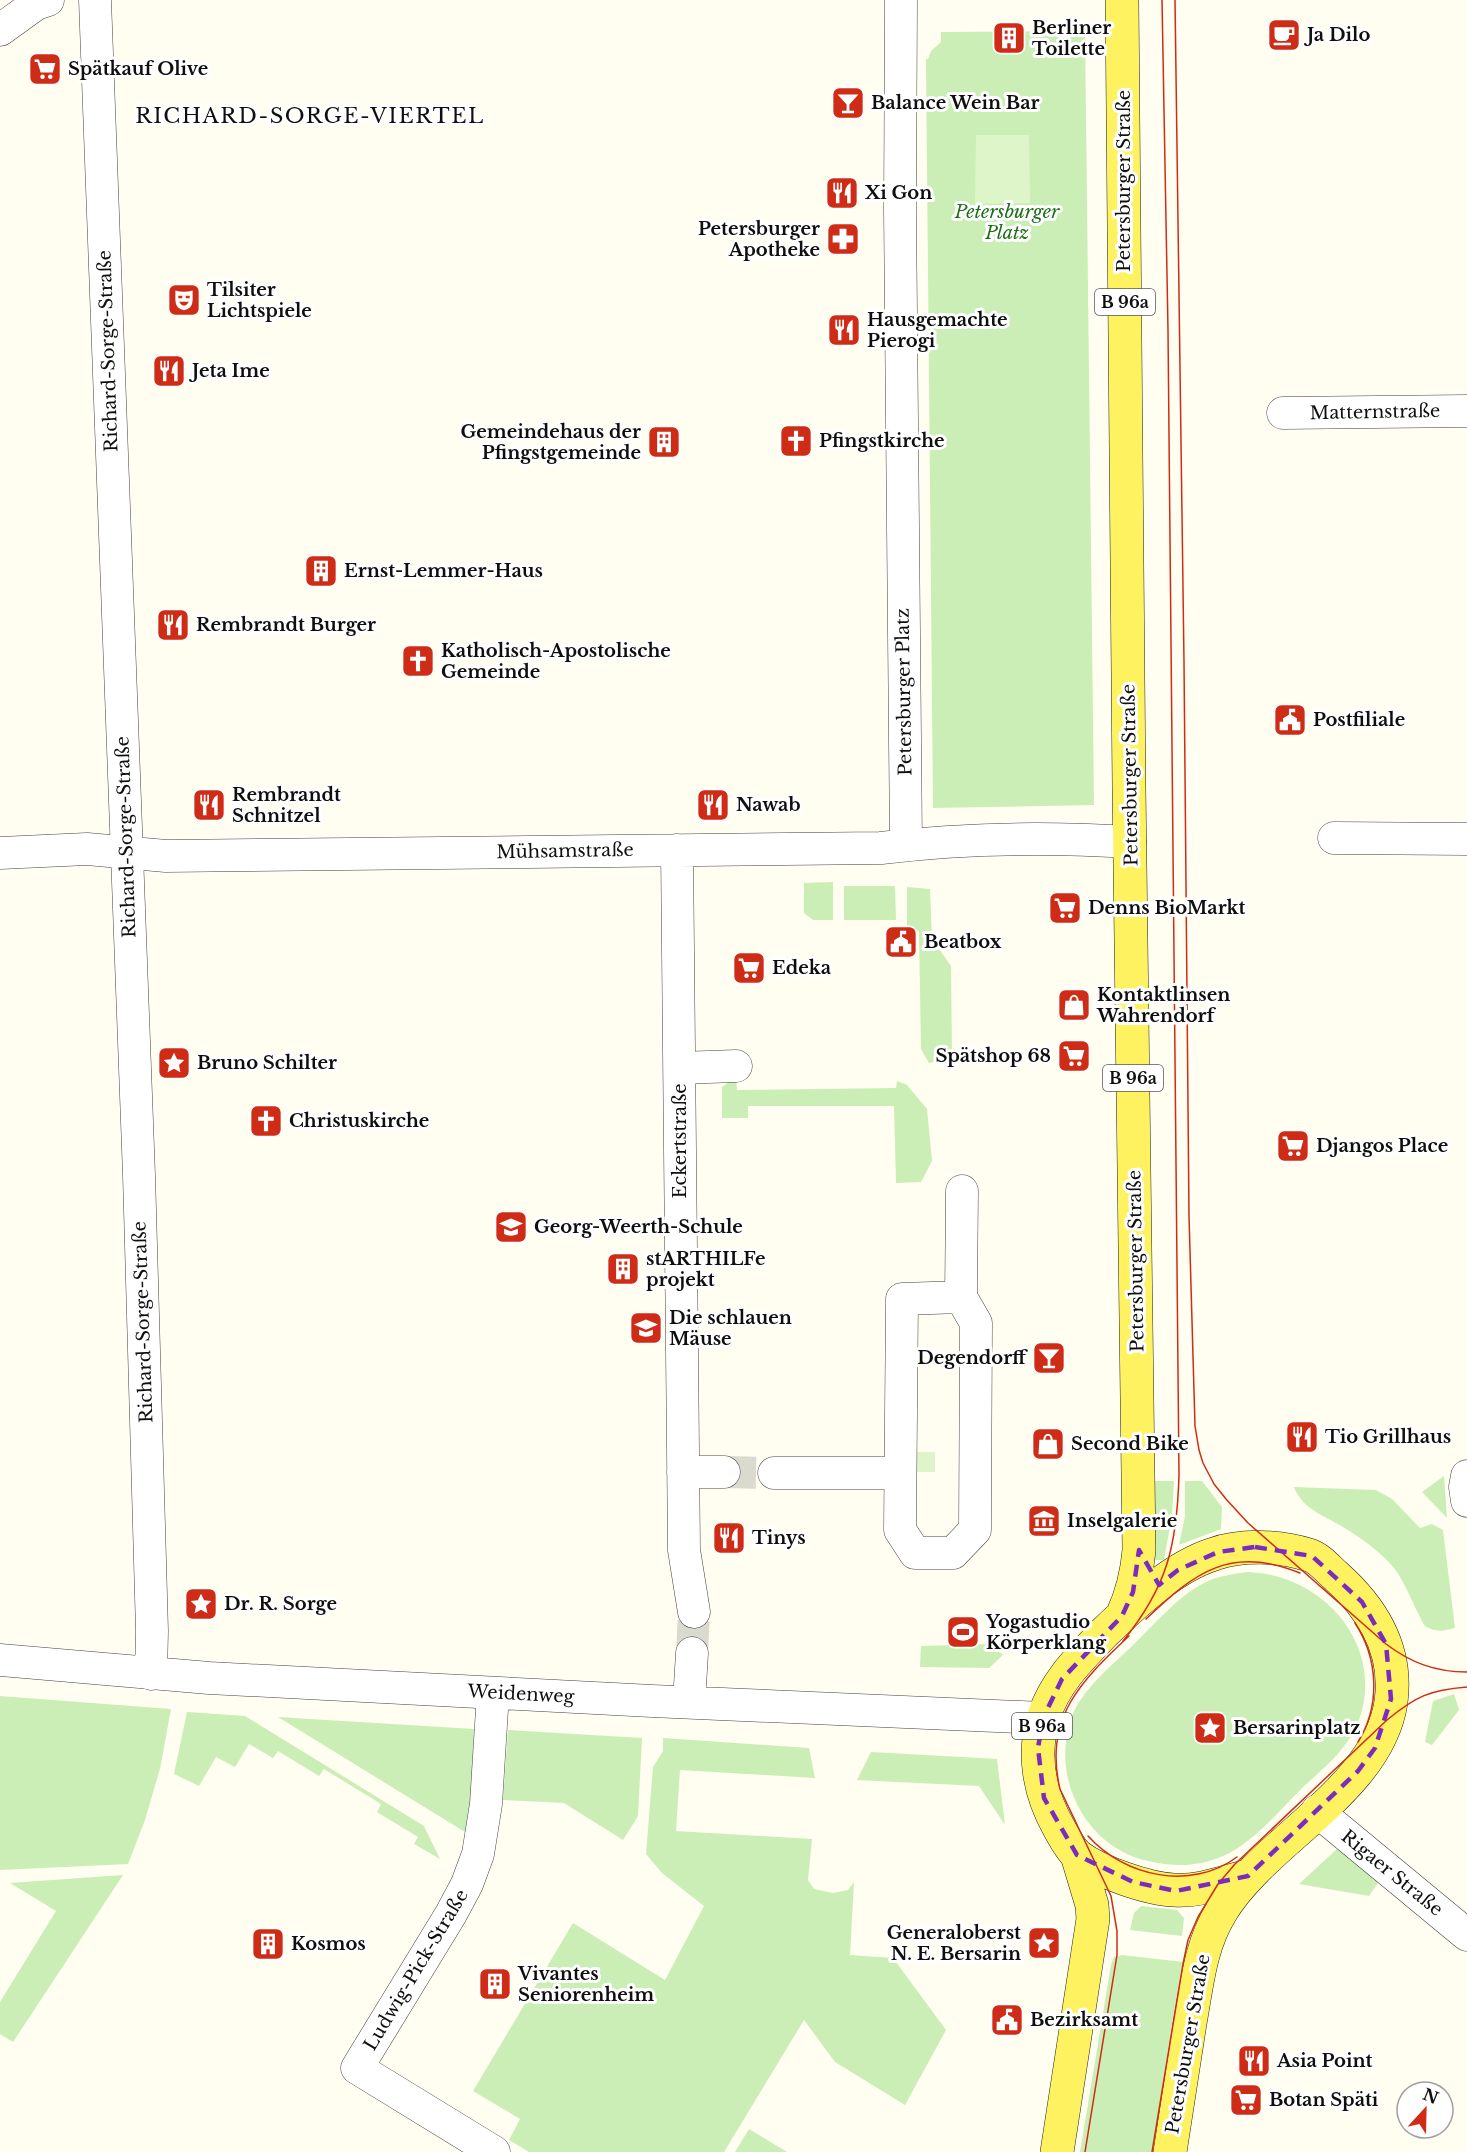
<svg xmlns="http://www.w3.org/2000/svg" width="1467" height="2152" font-family="'Libre Baskerville',serif">
	<style>
		.green { fill: #caeeb6 }
		.pitch { fill: #def5c9 }
		.lines { fill: none; stroke-linecap: round; stroke-linejoin: round }
		.minor-tunnel { stroke: #dbdacf; stroke-width: 32; stroke-dasharray: 32 16; stroke-linecap: butt }
		.minor-casing { stroke: #424242; stroke-width: 33 }
		.major-casing { stroke: #202020; stroke-width: 34 }
		.minor { stroke: #fff; stroke-width: 32 }
		.major { stroke: #fff261; stroke-width: 33 }
		.tram { stroke: #cf2c17; stroke-width: 1.5 }
		.marked { fill: none; stroke: #7b2cbf; stroke-width: 4.5; stroke-dasharray: 12 8; stroke-linejoin: round }
		.labels { text-anchor: middle; dominant-baseline: central; stroke-width: 6; stroke-linejoin: round; paint-order: stroke }
		.shield { fill: #fff; stroke: #575757; stroke-width: 1.5 }
		.shield-label { font-size: 16px; font-weight: bold; fill: #0f0f0f }
		.poi-label { font-size: 18px; font-weight: bold; fill: #0f0f0f; stroke: #fff; text-anchor: start }
		.street-label { font-size: 18px; fill: #0f0f0f; stroke: #fff }
		.park-label { font-size: 18px; font-style: italic; fill: #1c6f18; stroke: #fff }
		.quarter-label { font-size: 21px; letter-spacing: 1.5px; fill: #0f0f0f; stroke: #fff }
	</style>
	<rect width="100%" height="100%" fill="#fffef1"/>
	<path class="green" d="M1085,31L1094,805L933,808L926,59H928L931,51L941,42V32Z
		M833,882V920H813L804,913V883Z
		M844,886H895L896,920H844Z
		M907,887L930,889L932,939L951,966L952,1057L929,1063L921,1049L919,931H907Z
		M736,1077L737,1090L896,1088L897,1081L907,1085L927,1109L932,1161L921,1182L896,1183L894,1106H748V1118H722V1087Z
		M1444,1476L1447,1518L1422,1492Z
		M1151,1481H1174L1172,1515L1164,1560H1152Z
		M1185,1481H1202L1222,1507L1221,1529L1179,1545L1185,1516Z
		M1294,1487L1376,1490L1392,1499L1420,1528L1432,1524L1443,1530L1455,1628C1443,1631 1435,1633 1424,1625C1415,1609 1405,1582 1394,1568C1381,1552 1360,1537 1343,1527C1325,1516 1302,1509 1294,1487Z
		M1248,1572C1324,1575 1387,1646 1358,1723C1354,1733 1348,1741 1341,1750C1330,1764 1315,1776 1302,1788C1280,1810 1252,1844 1223,1856C1198,1867 1174,1867 1148,1861C1120,1855 1098,1838 1083,1815C1065,1786 1060,1752 1071,1719C1082,1688 1113,1665 1135,1643C1157,1622 1177,1597 1204,1583C1217,1576 1233,1574 1248,1572Z
		M990,1644L1003,1655L989,1668L920,1667L921,1646Z
		M1454,1694L1459,1710L1432,1745L1425,1742L1433,1701Z
		M0,1696L171,1709L160,1769L145,1820L128,1864L0,1870Z
		M187,1712L245,1716L424,1826L440,1859L414,1844L418,1837L377,1812L381,1804L324,1769L319,1776L278,1751L273,1758L249,1744L235,1767L216,1757L199,1786L174,1774Z
		M278,1717L474,1729L471,1797L465,1832Z
		M508,1730L642,1738L638,1816L623,1840L564,1803L503,1800Z
		M663,1738L809,1748L815,1778L680,1770L676,1831L812,1839L808,1880L814,1889L833,1893L848,1890L854,1882L850,1955L893,1958L946,2030L905,2105L835,2062L804,2020L724,2152H529L509,2140L520,2119L473,2091L573,1923L665,1980L704,1906L662,1873L646,1854L653,1767L663,1751Z
		M871,1752L997,1759L1005,1825L979,1786L857,1780Z
		M1338,1848L1380,1880L1369,1896L1299,1884Z
		M123,1875L13,2042L0,2034V2002L56,1911L10,1883Z
		M1141,1906L1177,1910L1184,1918L1182,1936L1130,1930L1134,1913Z
		M1122,1955L1183,1962L1186,1968L1157,2152H1080L1111,1965L1114,1957Z
		M749,2129L787,2152H735Z"/>
	<path class="pitch" d="M976,135H1029L1030,203L975,204Z
		M911,1452H935V1472H911Z"/>
	<g class="lines">
		<path class="minor-tunnel" d="M724,1472L774,1473
			M692,1653L694,1612"/>
		<g class="minor-casing">
			<path id="minor" d="M95,0L139,1175L152,1631L151,1674
				M901,0L900,210L906,845
				M0,30L36,4L48,0
				M1283,413L1467,411
				M1334,838L1467,839
				M677,850L684,1550L694,1612
				M0,853L87,849L166,856L881,848C963,838 1048,837 1130,842
				M680,1068L736,1066
				M961,1297L902,1299L900,1530L915,1553H953L975,1530L976,1323L961,1297L962,1191
				M683,1472H724
				M774,1473H900
				M1467,1476L1465,1487L1467,1501
				M0,1660L209,1678L652,1701L1043,1718
				M493,1693L486,1804L478,1854L467,1884L451,1914L357,2068L494,2152
				M689,1702L692,1653
				M1317,1811L1467,1935"/>
		</g>
		<g class="major-casing">
			<path id="major" d="M1122,1616C1132,1594 1137,1575 1139,1550L1129,787L1122,0
				M1057,2152L1093,1919L1092,1905L1077,1855
				M1170,2152C1177,2109 1183,2066 1190,2023C1197,1985 1200,1946 1221,1912C1264,1840 1378,1790 1391,1702C1398,1651 1373,1609 1336,1576C1328,1569 1319,1558 1309,1555C1280,1546 1243,1544 1214,1554C1173,1567 1135,1603 1104,1633C1080,1658 1055,1682 1044,1716C1032,1754 1039,1793 1059,1828C1064,1837 1070,1849 1078,1856C1099,1872 1148,1889 1174,1890C1199,1892 1224,1882 1248,1876"/>
		</g>
		<use href="#minor" class="minor"/>
		<use href="#major" class="major"/>
		<path class="tram" d="M1175,0L1184,662L1189,1216L1195,1426L1199,1450L1203,1463L1214,1484L1226,1499L1248,1523L1386,1644C1411,1663 1436,1672 1467,1672
			M1146,1619C1195,1572 1231,1545 1300,1573
			M1355,1623C1378,1658 1381,1705 1358,1742
			M1123,1641C1168,1586 1177,1544 1179,1475L1168,330L1162,0
			M1088,1836C1125,1877 1191,1891 1237,1857
			M1085,2152L1117,1955V1931L1111,1896L1060,1789C1043,1718 1081,1681 1129,1636
			M1152,2152L1183,1964L1188,1940L1198,1917L1218,1884L1235,1864L1387,1720C1416,1696 1430,1690 1467,1687"/>
	</g>
	<path class="marked" d="M1255,1547L1312,1556L1362,1602L1386,1644L1391,1699L1375,1748L1358,1771L1248,1876L1176,1891L1133,1882L1077,1855L1044,1798L1038,1748L1043,1718L1062,1679L1122,1616L1133,1592L1139,1550L1159,1585L1178,1570L1218,1552Z"/>
	<defs>
		<g id="cafe-square" transform="scale(1.725)"><rect x="-9" y="-9" width="18" height="18" rx="4" fill="#cf2c17" stroke="#fff"/><path d="M-5.5-4.5H6V0H3Q3 3.5 0 3.5H-2.5Q-5.5 3.5-5.5 0ZM3-3.2v2h1.7v-2ZM-6 4.5H4V6H-6Z" fill="#fff"/></g>
		<g id="building-square" transform="scale(1.725)"><rect x="-9" y="-9" width="18" height="18" rx="4" fill="#cf2c17" stroke="#fff"/><path d="M-4-6H4V6H1V3H-1V6H-4ZM-2.5-4.3h1.7v1.8h-1.7ZM.8-4.3h1.7v1.8H.8ZM-2.5-1h1.7V.8h-1.7ZM.8-1h1.7V.8H.8Z" fill="#fff"/></g>
		<g id="supermarket-square" transform="scale(1.725)"><rect x="-9" y="-9" width="18" height="18" rx="4" fill="#cf2c17" stroke="#fff"/><path d="M-6-5.5h2.5l.6 2H6L4.5 2H-2.5L-4.4-4H-6ZM-1.5 3.2a1.3 1.3 0 1 0 .1 0ZM3 3.2a1.3 1.3 0 1 0 .1 0Z" fill="#fff"/></g>
		<g id="bar-square" transform="scale(1.725)"><rect x="-9" y="-9" width="18" height="18" rx="4" fill="#cf2c17" stroke="#fff"/><path d="M-6-5H6L.8 .8V4.5H3.5V6h-7V4.5H-.8V.8Z" fill="#fff"/></g>
		<g id="restaurant-square" transform="scale(1.725)"><rect x="-9" y="-9" width="18" height="18" rx="4" fill="#cf2c17" stroke="#fff"/><path d="M-5-6h1v4h1v-4h1v4h1v-4h1v5L-1.5 .5V6h-2V.5L-5-1ZM5-6V6H3V1.5H1.5Q1.5-4 5-6Z" fill="#fff"/></g>
		<g id="pharmacy-square" transform="scale(1.725)"><rect x="-9" y="-9" width="18" height="18" rx="4" fill="#cf2c17" stroke="#fff"/><path d="M-2-6h4v4h4v4h-4v4h-4v-4h-4v-4h4Z" fill="#fff"/></g>
		<g id="theatre-square" transform="scale(1.725)"><rect x="-9" y="-9" width="18" height="18" rx="4" fill="#cf2c17" stroke="#fff"/><path d="M-5-5.5Q0-4 5-5.5V0Q5 5 0 6Q-5 5-5 0ZM-3.3-2.5H-1v1.5H-3.3ZM1-2.5H3.3v1.5H1ZM-2.8 1Q0 5.5 2.8 1Z" fill="#fff"/></g>
		<g id="church-square" transform="scale(1.725)"><rect x="-9" y="-9" width="18" height="18" rx="4" fill="#cf2c17" stroke="#fff"/><path d="M-1.2-6h2.4v3.5h3.3v2.4h-3.3V6h-2.4V-.1h-3.3v-2.4h3.3Z" fill="#fff"/></g>
		<g id="civic-square" transform="scale(1.725)"><rect x="-9" y="-9" width="18" height="18" rx="4" fill="#cf2c17" stroke="#fff"/><path d="M-.6-6.5H3V-4.5H.6V-3L4-1V1h2V6H-6V1h2V-1L-.6-3ZM-1.2 2.5V6h2.4V2.5Z" fill="#fff"/></g>
		<g id="shop-square" transform="scale(1.725)"><rect x="-9" y="-9" width="18" height="18" rx="4" fill="#cf2c17" stroke="#fff"/><path d="M-5-2.5h2.3a2.7 3.5 0 0 1 5.4 0H5L5.5 6h-11ZM-1.5-2.5h3a1.5 2.3 0 0 0-3 0Z" fill="#fff"/></g>
		<g id="sight-square" transform="scale(1.725)"><rect x="-9" y="-9" width="18" height="18" rx="4" fill="#cf2c17" stroke="#fff"/><path d="M0-6L1.8-2.2L6-1.7L2.9 1.2L3.7 5.4L0 3.3L-3.7 5.4L-2.9 1.2L-6-1.7L-1.8-2.2Z" fill="#fff"/></g>
		<g id="school-square" transform="scale(1.725)"><rect x="-9" y="-9" width="18" height="18" rx="4" fill="#cf2c17" stroke="#fff"/><path d="M0-5L7-2L0 1L-7-2ZM-4 1L0 2.5L4 1V4Q0 6-4 4Z" fill="#fff"/></g>
		<g id="museum-square" transform="scale(1.725)"><rect x="-9" y="-9" width="18" height="18" rx="4" fill="#cf2c17" stroke="#fff"/><path d="M0-6L6-3V-2H-6V-3ZM-5-1h2V3h-2ZM-1-1h2V3h-2ZM3-1h2V3H3ZM-6 4H6V6H-6Z" fill="#fff"/></g>
		<g id="stadium-square" transform="scale(1.725)"><rect x="-9" y="-9" width="18" height="18" rx="4" fill="#cf2c17" stroke="#fff"/><path d="M0-5a6.5 5 0 1 0 0 10a6.5 5 0 1 0 0-10ZM-3.5-1.8h7v3.6h-7Z" fill="#fff"/></g>
	</defs>
	<g fill-rule="evenodd">
		<use href="#cafe-square" x="1284" y="35"/>
		<use href="#building-square" x="1009" y="38"/>
		<use href="#supermarket-square" x="45" y="69"/>
		<use href="#bar-square" x="848" y="103"/>
		<use href="#restaurant-square" x="842" y="193"/>
		<use href="#pharmacy-square" x="843" y="239"/>
		<use href="#theatre-square" x="184" y="300"/>
		<use href="#restaurant-square" x="844" y="330"/>
		<use href="#restaurant-square" x="169" y="371"/>
		<use href="#church-square" x="796" y="441"/>
		<use href="#building-square" x="664" y="442"/>
		<use href="#building-square" x="321" y="571"/>
		<use href="#restaurant-square" x="173" y="625"/>
		<use href="#church-square" x="418" y="661"/>
		<use href="#civic-square" x="1290" y="720"/>
		<use href="#restaurant-square" x="209" y="805"/>
		<use href="#restaurant-square" x="713" y="805"/>
		<use href="#supermarket-square" x="1065" y="908"/>
		<use href="#civic-square" x="901" y="942"/>
		<use href="#supermarket-square" x="749" y="968"/>
		<use href="#shop-square" x="1074" y="1005"/>
		<use href="#supermarket-square" x="1074" y="1056"/>
		<use href="#sight-square" x="174" y="1063"/>
		<use href="#church-square" x="266" y="1121"/>
		<use href="#supermarket-square" x="1293" y="1146"/>
		<use href="#school-square" x="511" y="1227"/>
		<use href="#building-square" x="623" y="1269"/>
		<use href="#school-square" x="646" y="1328"/>
		<use href="#bar-square" x="1049" y="1358"/>
		<use href="#restaurant-square" x="1302" y="1437"/>
		<use href="#shop-square" x="1048" y="1444"/>
		<use href="#museum-square" x="1044" y="1521"/>
		<use href="#restaurant-square" x="729" y="1538"/>
		<use href="#sight-square" x="201" y="1604"/>
		<use href="#stadium-square" x="963" y="1632"/>
		<use href="#sight-square" x="1210" y="1728"/>
		<use href="#sight-square" x="1044" y="1943"/>
		<use href="#building-square" x="268" y="1944"/>
		<use href="#building-square" x="495" y="1984"/>
		<use href="#civic-square" x="1007" y="2020"/>
		<use href="#restaurant-square" x="1254" y="2061"/>
		<use href="#supermarket-square" x="1246" y="2100"/>
	</g>
	<g class="labels">
		<g class="shield">
			<rect x="1095" y="289" width="60" height="26" rx="4.5"/>
			<rect x="1103" y="1065" width="60" height="26" rx="4.5"/>
			<rect x="1012" y="1713" width="60" height="26" rx="4.5"/>
		</g>
		<g class="shield-label">
			<text x="1125" y="302">B 96a</text>
			<text x="1133" y="1078">B 96a</text>
			<text x="1042" y="1726">B 96a</text>
		</g>
		<g class="poi-label">
			<text x="1032" y="28">Berliner<tspan x="1032" dy="21">Toilette</tspan></text>
			<text x="1307" y="35">Ja Dilo</text>
			<text x="68" y="69">Spätkauf Olive</text>
			<text x="871" y="103">Balance Wein Bar</text>
			<text x="865" y="193">Xi Gon</text>
			<text x="820" y="229" text-anchor="end">Petersburger<tspan x="820" dy="21">Apotheke</tspan></text>
			<text x="207" y="290">Tilsiter<tspan x="207" dy="21">Lichtspiele</tspan></text>
			<text x="867" y="320">Hausgemachte<tspan x="867" dy="21">Pierogi</tspan></text>
			<text x="192" y="371">Jeta Ime</text>
			<text x="641" y="432" text-anchor="end">Gemeindehaus der<tspan x="641" dy="21">Pfingstgemeinde</tspan></text>
			<text x="819" y="441">Pfingstkirche</text>
			<text x="344" y="571">Ernst-Lemmer-Haus</text>
			<text x="196" y="625">Rembrandt Burger</text>
			<text x="441" y="651">Katholisch-Apostolische<tspan x="441" dy="21">Gemeinde</tspan></text>
			<text x="1313" y="720">Postfiliale</text>
			<text x="232" y="795">Rembrandt<tspan x="232" dy="21">Schnitzel</tspan></text>
			<text x="736" y="805">Nawab</text>
			<text x="1088" y="908">Denns BioMarkt</text>
			<text x="924" y="942">Beatbox</text>
			<text x="772" y="968">Edeka</text>
			<text x="1097" y="995">Kontaktlinsen<tspan x="1097" dy="21">Wahrendorf</tspan></text>
			<text x="1051" y="1056" text-anchor="end">Spätshop 68</text>
			<text x="197" y="1063">Bruno Schilter</text>
			<text x="289" y="1121">Christuskirche</text>
			<text x="1316" y="1146">Djangos Place</text>
			<text x="534" y="1227">Georg-Weerth-Schule</text>
			<text x="646" y="1259">stARTHILFe<tspan x="646" dy="21">projekt</tspan></text>
			<text x="669" y="1318">Die schlauen<tspan x="669" dy="21">Mäuse</tspan></text>
			<text x="1026" y="1358" text-anchor="end">Degendorff</text>
			<text x="1325" y="1437">Tio Grillhaus</text>
			<text x="1071" y="1444">Second Bike</text>
			<text x="1067" y="1521">Inselgalerie</text>
			<text x="752" y="1538">Tinys</text>
			<text x="224" y="1604">Dr. R. Sorge</text>
			<text x="986" y="1622">Yogastudio<tspan x="986" dy="21">Körperklang</tspan></text>
			<text x="1233" y="1728">Bersarinplatz</text>
			<text x="1021" y="1933" text-anchor="end">Generaloberst<tspan x="1021" dy="21">N. E. Bersarin</tspan></text>
			<text x="291" y="1944">Kosmos</text>
			<text x="518" y="1974">Vivantes<tspan x="518" dy="21">Seniorenheim</tspan></text>
			<text x="1030" y="2020">Bezirksamt</text>
			<text x="1277" y="2061">Asia Point</text>
			<text x="1269" y="2100">Botan Späti</text>
		</g>
		<g class="street-label">
			<text transform="translate(1124 181) rotate(-90)">Petersburger Straße</text>
			<text transform="translate(108 351) rotate(-92)">Richard-Sorge-Straße</text>
			<text transform="translate(1375 412) rotate(-1)">Matternstraße</text>
			<text transform="translate(904 692) rotate(-91)">Petersburger Platz</text>
			<text transform="translate(1130 775) rotate(-91)">Petersburger Straße</text>
			<text transform="translate(126 837) rotate(-92)">Richard-Sorge-Straße</text>
			<text transform="translate(565 851) rotate(-1)">Mühsamstraße</text>
			<text transform="translate(680 1141) rotate(-90)">Eckertstraße</text>
			<text transform="translate(1136 1261) rotate(-91)">Petersburger Straße</text>
			<text transform="translate(143 1322) rotate(-92)">Richard-Sorge-Straße</text>
			<text transform="translate(521 1694) rotate(3)">Weidenweg</text>
			<text transform="translate(1392 1873) rotate(39)">Rigaer Straße</text>
			<text transform="translate(416 1970) rotate(-59)">Ludwig-Pick-Straße</text>
			<text transform="translate(1188 2044) rotate(-80)">Petersburger Straße</text>
		</g>
		<g class="park-label">
			<text x="1007" y="212">Petersburger<tspan x="1007" dy="21">Platz</tspan></text>
		</g>
		<g class="quarter-label">
			<text x="310" y="116">RICHARD-SORGE-VIERTEL</text>
		</g>
	</g>
	<g transform="translate(1425 2110) rotate(22)"><circle r="28" fill="#ffffff" stroke="#9f9f9f" stroke-width="1.5"/>
	<path d="M0-4.5L10 22L0 15L-10 22Z" fill="#cf2c17"/>
	<text y="-9" font-size="16" font-weight="bold" text-anchor="middle" fill="#0f0f0f">N</text>
	</g>
</svg>
